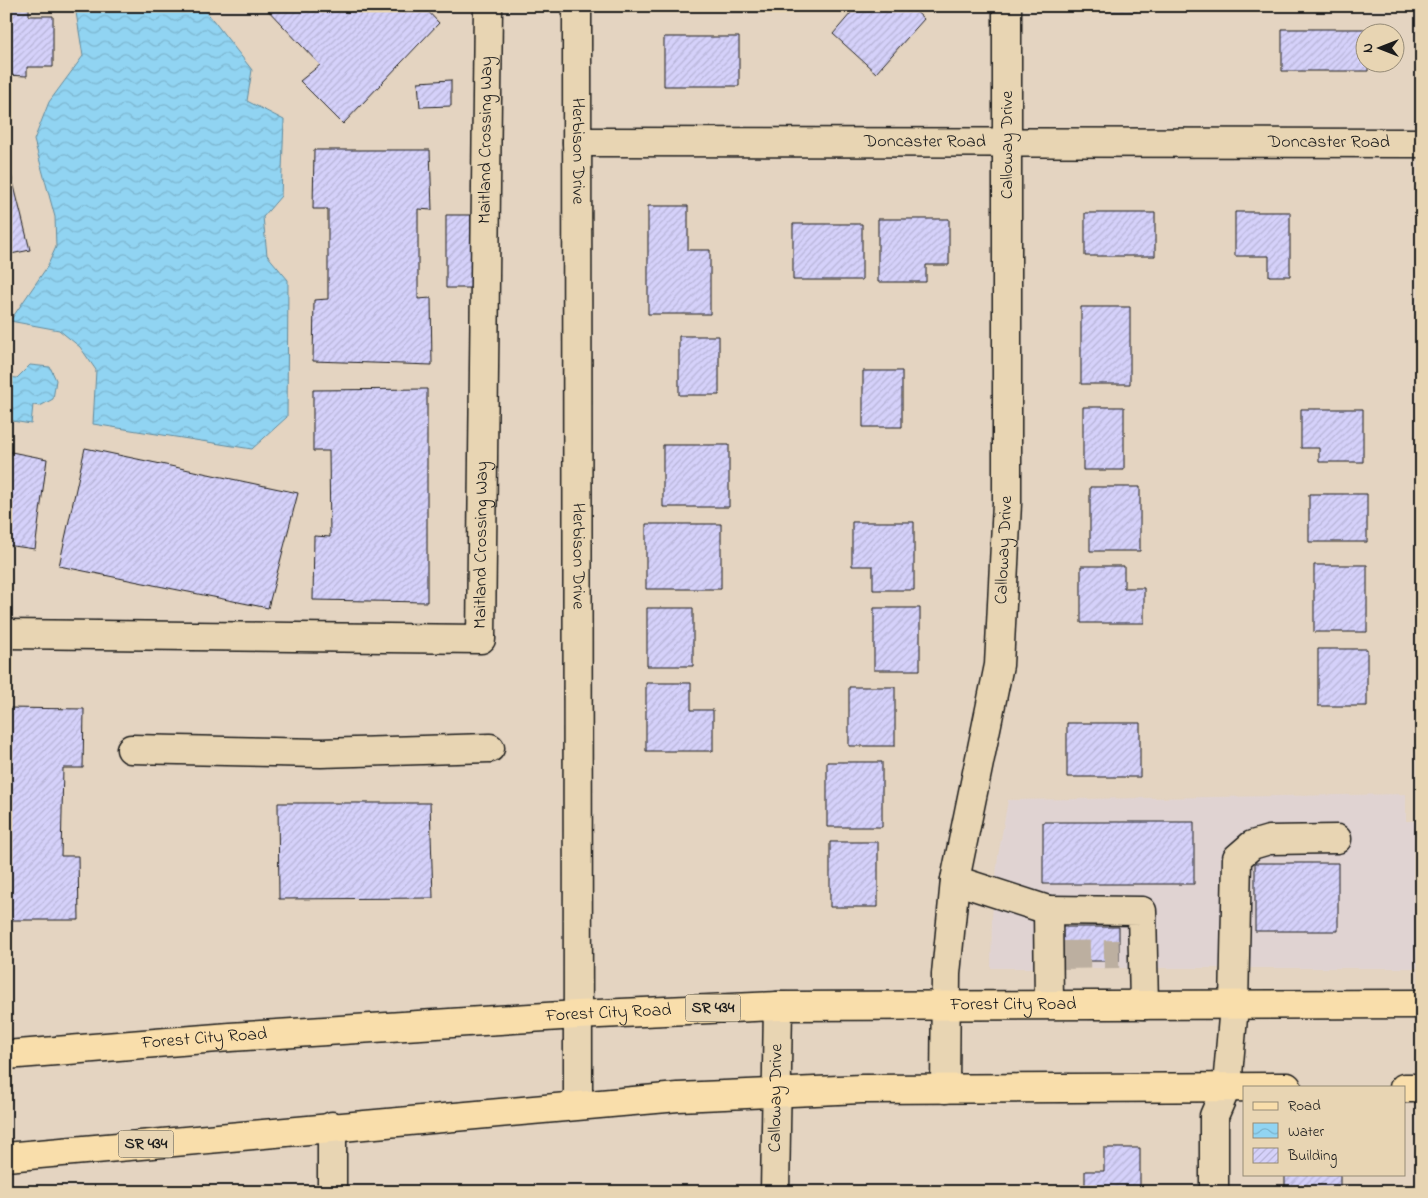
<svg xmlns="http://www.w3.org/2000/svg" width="1428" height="1198" font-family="'Indie Flower',sans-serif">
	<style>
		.built { fill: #e0d3d2 }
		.water { fill: url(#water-waves); stroke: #628a9c }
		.building { fill: url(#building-hatch); stroke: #1c1c1c }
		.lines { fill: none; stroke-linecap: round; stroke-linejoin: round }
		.minor-tunnel { stroke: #bcafa0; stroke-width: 28; stroke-dasharray: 28 14; stroke-linecap: butt }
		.minor-casing { stroke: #1c1c1c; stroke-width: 31 }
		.major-casing { stroke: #1c1c1c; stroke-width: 31 }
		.minor { stroke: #e8d5b3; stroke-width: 28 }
		.major { stroke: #f9deab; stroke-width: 28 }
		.labels { text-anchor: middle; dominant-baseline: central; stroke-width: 5; stroke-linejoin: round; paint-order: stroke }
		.shield { fill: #e8d5b3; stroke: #595449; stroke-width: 1 }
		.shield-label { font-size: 16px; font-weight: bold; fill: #1c1c1c }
		.street-label { font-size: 18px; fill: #1c1c1c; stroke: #e8d5b3 }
	</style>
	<defs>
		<pattern id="water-waves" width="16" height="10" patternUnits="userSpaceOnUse" patternTransform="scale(1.25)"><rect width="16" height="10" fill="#91d4f2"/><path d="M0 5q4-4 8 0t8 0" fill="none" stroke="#7cb5cf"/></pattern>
		<pattern id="building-hatch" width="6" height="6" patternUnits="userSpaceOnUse" patternTransform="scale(1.25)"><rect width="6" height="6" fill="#d5d1fa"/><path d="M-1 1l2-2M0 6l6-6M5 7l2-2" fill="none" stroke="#b6b3d6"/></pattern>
	</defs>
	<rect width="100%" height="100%" fill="#e4d4c1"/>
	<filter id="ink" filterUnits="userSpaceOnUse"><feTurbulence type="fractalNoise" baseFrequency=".02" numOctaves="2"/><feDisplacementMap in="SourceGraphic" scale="10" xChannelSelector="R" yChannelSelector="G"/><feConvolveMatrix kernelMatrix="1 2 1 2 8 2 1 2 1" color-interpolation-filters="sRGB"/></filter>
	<g filter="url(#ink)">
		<path class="built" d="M1406,794V821H1422V968H991L992,917L998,856L1008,800Z"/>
		<path class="water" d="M75,6H202L252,70L247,101L284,120L281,196L263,217L267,255L288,280L287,417L252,449L93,424L96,370L80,347L59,330L10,321L47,267L56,247L55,217L34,140L49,102L83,56Z
			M30,365L50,367L56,380L53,399L40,406L33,405L31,424L6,420V377L17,378Z"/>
		<path class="building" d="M6,6H29V16H53V67H27V76L6,75Z
			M264,6H423L439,23L343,124L300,81L320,65Z
			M727,6H765V12H727Z
			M857,6H877L881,10L885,6H910L924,19L876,73L833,34Z
			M1088,6H1137V11H1088Z
			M1282,29H1368V32H1366V62H1368V71H1282Z
			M664,37H739V86H664Z
			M451,80V106L420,107L418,82Z
			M314,150H430L432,210L418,209V299L431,298L432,365L313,361L314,300L328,299V209H313Z
			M6,154L30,250L6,255Z
			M648,206H688V250H710V314H648Z
			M1235,212H1290V276H1269V256H1235Z
			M1085,213H1155V256H1085Z
			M446,215H471V288H446Z
			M878,219H949V265H926V282H878Z
			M793,224H862V280H793Z
			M1081,307H1130V384H1081Z
			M679,336H719V395H679Z
			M863,371H902V427H863Z
			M427,389V602L313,600L314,536L330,537L329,451H313V390Z
			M1083,407H1124V470H1083Z
			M1301,409H1363V462H1319V448H1301Z
			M663,445H729V507H663Z
			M85,448L298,493L268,608L59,566Z
			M6,451L47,459L35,549L6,545Z
			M1090,487H1140V551H1090Z
			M1309,494H1367V542H1309Z
			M852,522H914V590H873V566H852Z
			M646,524H721V589H646Z
			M1314,565H1367V632H1314Z
			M1081,566H1124V588H1144V623H1081Z
			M647,608H693V666H647Z
			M874,608H920V670H874Z
			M1318,649H1367V706H1318Z
			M646,683H691V710H713V751H646Z
			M849,687H895V746H849Z
			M6,708L84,709L83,768H63L61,856H78L79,920H6Z
			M1067,723H1140V777H1067Z
			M827,762H882V827H827Z
			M278,803H430L433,898L279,899Z
			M1043,822H1194V884H1043Z
			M830,842H878V907H830Z
			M1255,863H1338V931H1255Z
			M1062,927H1119V961H1062Z
			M1104,1148H1140V1192H1085V1171H1104Z
			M1285,1174H1340V1192H1285Z"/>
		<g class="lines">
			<path class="minor-tunnel" d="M1062,955L1119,954"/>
			<g class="minor-casing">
				<g id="minor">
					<path id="s1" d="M577,6L578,1105"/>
					<path id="s2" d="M577,142L1422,143"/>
					<path id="s3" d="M6,634L481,639L488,6"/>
					<path d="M131,749L321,753L490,748"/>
					<path d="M955,880L1048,910"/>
					<path d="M1049,1004L1048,910L1142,911L1144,1005"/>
					<path id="s4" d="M945,1089L946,974L955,880L999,665L1007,503V6"/>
					<path d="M332,1192V1126"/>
					<path id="s5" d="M775,1192L778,1006"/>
					<path d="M1214,1192V1116L1227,1086L1234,1006L1237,858L1252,845L1269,840L1337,839"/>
				</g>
			</g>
			<g class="major-casing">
				<g id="major">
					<path id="s6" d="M6,1055L230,1037L577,1015L778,1006L1422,1004"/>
					<path d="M1404,1088H1422"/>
					<path d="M6,1157L678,1097L862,1089L1287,1087"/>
				</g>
			</g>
			<use href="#minor" class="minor"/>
			<use href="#major" class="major"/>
		</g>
	</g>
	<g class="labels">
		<g class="shield">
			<rect x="685.5" y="994.5" width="55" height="27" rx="4"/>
			<rect x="118.5" y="1130.5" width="55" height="27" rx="4"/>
		</g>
		<g class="shield-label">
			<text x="713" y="1008">SR 434</text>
			<text x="146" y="1144">SR 434</text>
		</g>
		<g class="street-label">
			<text stroke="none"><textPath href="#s3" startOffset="974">Maitland Crossing Way</textPath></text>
			<text stroke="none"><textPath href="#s2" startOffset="348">Doncaster Road</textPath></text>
			<text stroke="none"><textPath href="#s2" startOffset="752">Doncaster Road</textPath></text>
			<text transform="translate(1008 145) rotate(-90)">Calloway Drive</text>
			<text stroke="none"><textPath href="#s1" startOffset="145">Herbison Drive</textPath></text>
			<text stroke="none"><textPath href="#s3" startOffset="569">Maitland Crossing Way</textPath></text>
			<text stroke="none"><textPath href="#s4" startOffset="544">Calloway Drive</textPath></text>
			<text stroke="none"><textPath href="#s1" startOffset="550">Herbison Drive</textPath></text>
			<text stroke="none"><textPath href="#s6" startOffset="1009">Forest City Road</textPath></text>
			<text stroke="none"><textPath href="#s6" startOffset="604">Forest City Road</textPath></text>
			<text stroke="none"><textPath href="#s6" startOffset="199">Forest City Road</textPath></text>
			<text stroke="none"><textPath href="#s5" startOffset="94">Calloway Drive</textPath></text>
		</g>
	</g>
	<rect width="1428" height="1198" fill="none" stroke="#e8d5b3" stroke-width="25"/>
	<rect x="12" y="12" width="1403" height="1173" fill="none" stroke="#1c1c1c" stroke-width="2" filter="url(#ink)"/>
	<rect x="1243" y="1086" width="162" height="90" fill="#e8d5b3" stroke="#968b77"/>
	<rect x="1253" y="1102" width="25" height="8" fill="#f9deab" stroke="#968b77"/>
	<text x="1288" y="1110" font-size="15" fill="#1c1c1c">Road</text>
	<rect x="1253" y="1123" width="25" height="15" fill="url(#water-waves)" stroke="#968b77"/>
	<text x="1288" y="1136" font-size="15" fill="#1c1c1c">Water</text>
	<rect x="1253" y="1148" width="25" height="15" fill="url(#building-hatch)" stroke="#968b77"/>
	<text x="1288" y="1160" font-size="15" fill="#1c1c1c">Building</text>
	<g transform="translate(1380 48) rotate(270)"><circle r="24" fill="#e8d5b3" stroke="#968b77"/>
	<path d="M0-4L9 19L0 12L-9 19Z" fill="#1c1c1c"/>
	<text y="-8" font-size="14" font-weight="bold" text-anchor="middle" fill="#1c1c1c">N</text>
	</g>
</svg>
